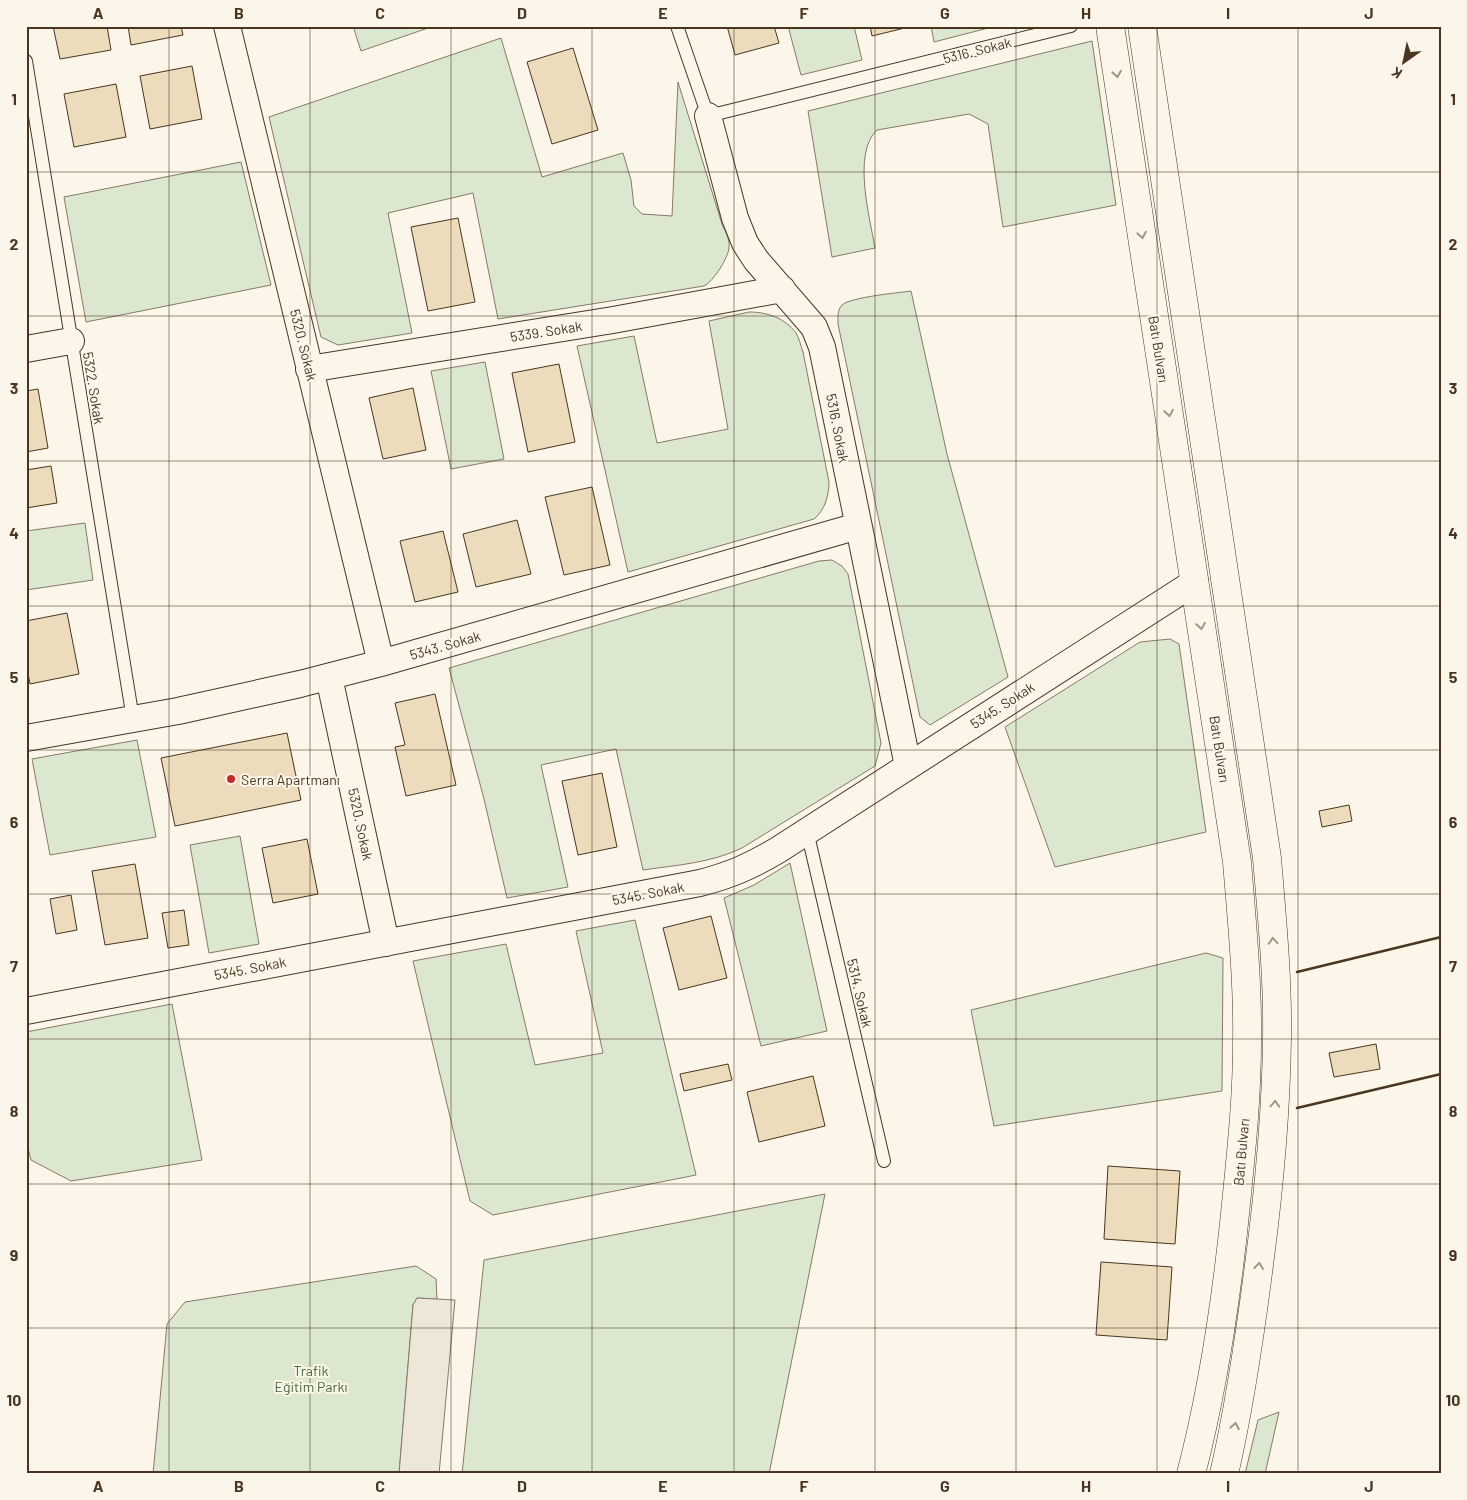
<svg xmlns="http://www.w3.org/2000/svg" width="1467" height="1500" font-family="Barlow,sans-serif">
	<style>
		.green { fill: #dce7d0; stroke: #887966 }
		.parking { fill: #ede7d9; stroke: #887966 }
		.building { fill: #ecdcbc; stroke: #4a3520 }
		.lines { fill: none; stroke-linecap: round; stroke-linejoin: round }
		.lane-casing { stroke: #4a3520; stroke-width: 14 }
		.street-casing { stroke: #4a3520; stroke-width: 28 }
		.secondary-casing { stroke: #4a3520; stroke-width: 29 }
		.lane { stroke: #fbf6e9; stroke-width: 12 }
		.street { stroke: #fbf6e9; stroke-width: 26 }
		.secondary { stroke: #fbf6e9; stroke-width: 28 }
		.wall { stroke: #4a3520; stroke-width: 2.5 }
		.oneway { stroke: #a29684 }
		.grid { fill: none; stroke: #4a3520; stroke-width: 1; stroke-opacity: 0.55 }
		.poi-dot { fill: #c62828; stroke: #fbf6e9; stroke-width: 2 }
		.labels { text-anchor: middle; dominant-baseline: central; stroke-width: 4; stroke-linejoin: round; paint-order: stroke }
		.street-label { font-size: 14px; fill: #4a3520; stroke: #fbf6e9 }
		.poi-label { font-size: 14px; fill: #4a3520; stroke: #fbf6e9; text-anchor: start }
		.park-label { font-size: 14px; fill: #436837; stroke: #fbf6e9 }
		.neatline { fill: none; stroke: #4a3520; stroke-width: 2 }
		.grid-label { font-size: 16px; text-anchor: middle; font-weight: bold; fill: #4a3520 }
	</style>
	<rect width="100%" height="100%" fill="#fbf6e9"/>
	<path class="green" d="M353,26H434L361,51Z
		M788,26H854L862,60L801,75Z
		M931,26H996L934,42Z
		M501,38L542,177L623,153L631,180L634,206L642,214L672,216L678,82L722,224C725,231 730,239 729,247C729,257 713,282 704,286L498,319L473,193L388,213L412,333L338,345L321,337L269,117Z
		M1092,41L1116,205L1003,227L988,124L969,114L877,130C852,153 870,218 875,248L832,257L808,111Z
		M241,162L271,285L86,322L64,197Z
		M911,291L947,454L1008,677L930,725L920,717L838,324C838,318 837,310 842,305C851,297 897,293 911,291Z
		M749,312C767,312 785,318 796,333C799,338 801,346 803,352L829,482C829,495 825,510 814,519L628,572L577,346L634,336L657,443L728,429L709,321Z
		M485,362L504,459L451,469L431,371Z
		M85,523L93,580L26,590V531Z
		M832,560L842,566L848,574L881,743L875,766L742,848C711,863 677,865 643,870L616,749L541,765L568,887L507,898L484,799L449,668L819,561Z
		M1170,639L1179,644L1206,832L1055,867L1005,727L1140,642Z
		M137,740L156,837L50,855L32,759Z
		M240,836L259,944L209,953L190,845Z
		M790,863L827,1031L761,1046L724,898L754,885Z
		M635,920L696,1175L493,1215L470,1201L413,961L506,944L535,1065L603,1053L576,931Z
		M1206,953L1223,958L1222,1091L994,1126L971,1010Z
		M172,1004L202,1160L71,1181L31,1160L26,1140V1032Z
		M825,1194L769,1474H462L484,1260Z
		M416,1266L436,1279L437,1299L417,1298L413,1305L399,1474H153L167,1324L185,1302Z
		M1279,1412L1265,1474H1245L1258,1420Z"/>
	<path class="parking" d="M417,1298L455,1300L439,1474H399L413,1305Z"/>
	<path class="building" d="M53,26H107L111,50L60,59Z
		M128,26H181L183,35L131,45Z
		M727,26H774L779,43L735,55Z
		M870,26H913L872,36Z
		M573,48L598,130L552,144L527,62Z
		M192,66L202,119L150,129L140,76Z
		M116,84L126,137L74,147L64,94Z
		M458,218L475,302L428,311L411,227Z
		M559,364L575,442L528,452L512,373Z
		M413,388L426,450L383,459L369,398Z
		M38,389L48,448L26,452V391Z
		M51,466L57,503L26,508V470Z
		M592,487L610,565L564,575L545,497Z
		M517,520L531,574L476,587L463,534Z
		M443,531L458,592L415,602L400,541Z
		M67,613L79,674L30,684L26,663V621Z
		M435,694L456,785L406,796L395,747L405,745L395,703Z
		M287,733L301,800L175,826L161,758Z
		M602,773L617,847L578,855L562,781Z
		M1349,805L1352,821L1322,827L1319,811Z
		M307,839L318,894L273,903L262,848Z
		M135,864L148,938L105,945L92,871Z
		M71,895L77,930L56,934L50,899Z
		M184,910L189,945L168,948L162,913Z
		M711,916L727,978L679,990L663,928Z
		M1376,1044L1380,1069L1334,1077L1329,1053Z
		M728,1064L732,1080L684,1091L680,1074Z
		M813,1076L825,1126L759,1142L747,1092Z
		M1108,1166L1180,1171L1175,1244L1104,1239Z
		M1101,1262L1172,1267L1167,1340L1096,1335Z"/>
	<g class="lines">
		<g class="lane-casing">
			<path id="lane" d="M677,26L708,116L1071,26
				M26,61L133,719
				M807,831L884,1161"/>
		</g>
		<g class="street-casing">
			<path id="street" d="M227,26L381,663
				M708,116L735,218L745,243L756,260L814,327L822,347L908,766
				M26,349L71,341
				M309,369L613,320L782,289
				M329,677L386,943
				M26,738L178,711L300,684L381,663L858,526
				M26,1011L700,883C731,875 751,866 778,850L1195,582"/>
		</g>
		<g class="secondary-casing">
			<path id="secondary" d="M1110,26L1237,862C1242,923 1248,983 1247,1043C1247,1094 1242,1144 1237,1194C1228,1288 1215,1382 1191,1474
				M1142,26L1267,858C1272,918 1278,979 1277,1039C1276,1115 1269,1190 1259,1265C1250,1335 1240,1405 1224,1474"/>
		</g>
		<use href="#lane" class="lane"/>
		<use href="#street" class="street"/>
		<use href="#secondary" class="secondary"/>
		<path class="wall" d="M1297,972L1441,937
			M1297,1108L1441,1074"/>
	</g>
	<defs><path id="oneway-chevron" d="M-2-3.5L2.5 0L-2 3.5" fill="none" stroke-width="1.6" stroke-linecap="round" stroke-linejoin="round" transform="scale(1.25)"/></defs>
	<g class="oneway">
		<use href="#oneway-chevron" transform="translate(1117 74) rotate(81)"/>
		<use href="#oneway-chevron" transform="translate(1142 235) rotate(81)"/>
		<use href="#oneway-chevron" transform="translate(1169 413) rotate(81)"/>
		<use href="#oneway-chevron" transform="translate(1201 626) rotate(81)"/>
		<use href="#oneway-chevron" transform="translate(1273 941) rotate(-94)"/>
		<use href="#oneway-chevron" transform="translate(1275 1104) rotate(-88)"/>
		<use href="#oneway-chevron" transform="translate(1259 1266) rotate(-83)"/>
		<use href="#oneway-chevron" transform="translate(1235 1426) rotate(-80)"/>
	</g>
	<path class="grid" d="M169,26V1474M310,26V1474M451,26V1474M592,26V1474M734,26V1474M875,26V1474M1016,26V1474M1157,26V1474M1298,26V1474M26,172H1441M26,316H1441M26,461H1441M26,606H1441M26,750H1441M26,894H1441M26,1039H1441M26,1184H1441M26,1328H1441"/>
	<circle class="poi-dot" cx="231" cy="779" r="5"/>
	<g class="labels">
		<g class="street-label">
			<text transform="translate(977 50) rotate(-14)">5316. Sokak</text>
			<text transform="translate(546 331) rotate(-9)">5339. Sokak</text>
			<text transform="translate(304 345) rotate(76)">5320. Sokak</text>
			<text transform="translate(1159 349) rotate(81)">Batı Bulvarı</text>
			<text transform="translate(94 388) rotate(81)">5322. Sokak</text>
			<text transform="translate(838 428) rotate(79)">5316. Sokak</text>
			<text transform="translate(445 645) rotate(-16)">5343. Sokak</text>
			<text transform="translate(1002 705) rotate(-33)">5345. Sokak</text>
			<text transform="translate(1220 749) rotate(81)">Batı Bulvarı</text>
			<text transform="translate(361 824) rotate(78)">5320. Sokak</text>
			<text transform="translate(648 893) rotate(-11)">5345. Sokak</text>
			<text transform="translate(250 968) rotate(-11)">5345. Sokak</text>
			<text transform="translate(860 993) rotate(77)">5314. Sokak</text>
			<text transform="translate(1241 1152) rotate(-85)">Batı Bulvarı</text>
		</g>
		<g class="poi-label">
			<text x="241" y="779">Serra Apartmanı</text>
		</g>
		<g class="park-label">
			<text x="311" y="1370">Trafik<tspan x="311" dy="16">Eğitim Parkı</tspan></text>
		</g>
	</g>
	<rect width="1467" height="1500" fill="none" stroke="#fbf6e9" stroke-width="55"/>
	<g transform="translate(1404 62) rotate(213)" stroke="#fbf6e9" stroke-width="4" paint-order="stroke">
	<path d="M0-4L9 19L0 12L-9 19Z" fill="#4a3520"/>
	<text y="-8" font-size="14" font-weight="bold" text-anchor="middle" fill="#4a3520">K</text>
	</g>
	<rect x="28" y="28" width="1412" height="1444" class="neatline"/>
	<g class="grid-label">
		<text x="98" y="19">A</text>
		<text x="239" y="19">B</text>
		<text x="380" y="19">C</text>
		<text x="522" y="19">D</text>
		<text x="663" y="19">E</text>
		<text x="804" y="19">F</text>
		<text x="945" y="19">G</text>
		<text x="1086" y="19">H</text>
		<text x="1228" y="19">I</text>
		<text x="1369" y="19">J</text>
		<text x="14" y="105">1</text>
		<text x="1453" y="105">1</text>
		<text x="14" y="250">2</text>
		<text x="1453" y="250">2</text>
		<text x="14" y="394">3</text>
		<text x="1453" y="394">3</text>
		<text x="14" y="539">4</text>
		<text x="1453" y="539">4</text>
		<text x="14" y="683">5</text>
		<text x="1453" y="683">5</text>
		<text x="14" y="828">6</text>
		<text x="1453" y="828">6</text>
		<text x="14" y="972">7</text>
		<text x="1453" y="972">7</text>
		<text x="14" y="1117">8</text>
		<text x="1453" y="1117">8</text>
		<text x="14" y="1261">9</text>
		<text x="1453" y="1261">9</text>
		<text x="14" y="1406">10</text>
		<text x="1453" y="1406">10</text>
		<text x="98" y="1492">A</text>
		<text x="239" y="1492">B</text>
		<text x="380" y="1492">C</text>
		<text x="522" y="1492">D</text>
		<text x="663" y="1492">E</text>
		<text x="804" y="1492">F</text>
		<text x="945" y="1492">G</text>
		<text x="1086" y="1492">H</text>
		<text x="1228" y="1492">I</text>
		<text x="1369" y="1492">J</text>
	</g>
</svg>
